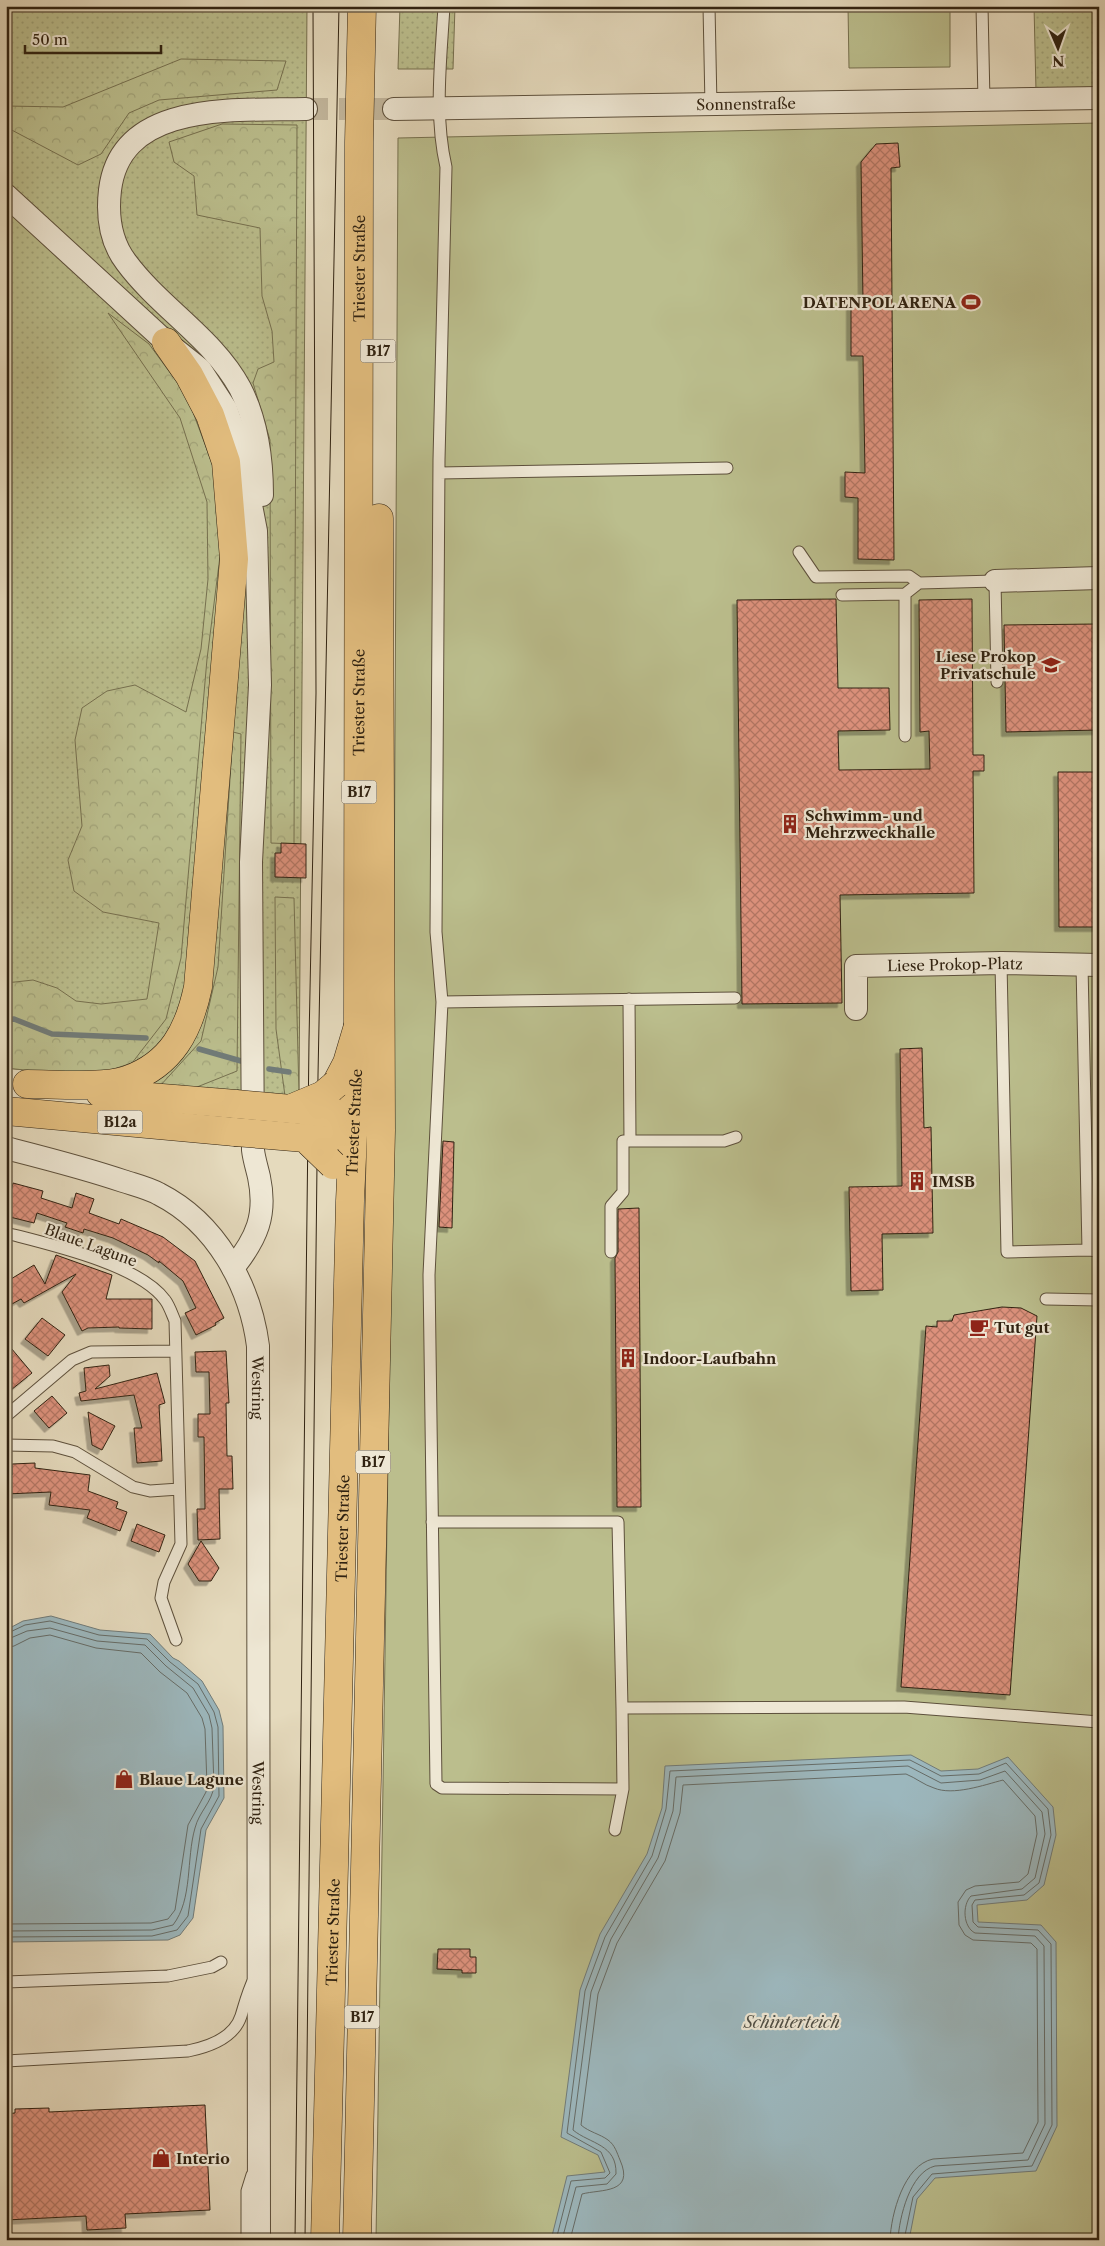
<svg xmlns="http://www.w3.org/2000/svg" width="1105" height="2246" font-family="'Libre Caslon Text',serif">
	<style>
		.grass { fill: url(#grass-dots); stroke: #76704f }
		.forest { fill: url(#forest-crowns); stroke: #76704f }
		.garden { fill: #bbbe8d; stroke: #76704f }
		.water { fill: #9cb7bd; stroke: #717b78 }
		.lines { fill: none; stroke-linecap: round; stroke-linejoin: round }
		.shore { stroke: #666c67; stroke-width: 1 }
		.stream { stroke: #717b78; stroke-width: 5.5 }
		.building { fill: url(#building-cross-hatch); stroke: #302211; filter: url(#shadow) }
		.street-tunnel { stroke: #c1b59b; stroke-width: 22; stroke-dasharray: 22 11; stroke-linecap: butt }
		.lane-casing { stroke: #5d503c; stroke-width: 13 }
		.street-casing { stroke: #5d503c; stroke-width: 24 }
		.primary-casing { stroke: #302211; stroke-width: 29 }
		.highway-casing { stroke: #302211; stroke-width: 29 }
		.lane { stroke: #eee7d4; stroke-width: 11 }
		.street { stroke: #eee7d4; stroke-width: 22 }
		.primary { stroke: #e2bd7e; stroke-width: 28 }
		.highway { stroke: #e2bd7e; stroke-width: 28 }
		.tram { stroke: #302211; stroke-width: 1 }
		.primary-bridge-casing { stroke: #302211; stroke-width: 29; stroke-linecap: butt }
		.highway-bridge-casing { stroke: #302211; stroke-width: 29; stroke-linecap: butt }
		.primary-bridge { stroke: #e2bd7e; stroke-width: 28 }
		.highway-bridge { stroke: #e2bd7e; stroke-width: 28 }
		.labels { text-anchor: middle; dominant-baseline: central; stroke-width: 4.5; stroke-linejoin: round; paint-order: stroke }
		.shield { fill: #eee7d4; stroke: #695d4c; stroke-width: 1 }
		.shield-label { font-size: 14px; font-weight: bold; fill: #302211 }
		.street-label { font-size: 15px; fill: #302211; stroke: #eee7d4 }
		.poi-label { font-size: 15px; font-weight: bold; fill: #302211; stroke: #eee7d4; text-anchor: start }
		.water-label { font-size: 16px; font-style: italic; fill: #504f45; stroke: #eee7d4 }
	</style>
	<defs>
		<pattern id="grass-dots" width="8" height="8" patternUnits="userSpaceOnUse" patternTransform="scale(1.25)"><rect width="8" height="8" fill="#bbbe8d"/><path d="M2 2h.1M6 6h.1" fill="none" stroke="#a1a379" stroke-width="1.8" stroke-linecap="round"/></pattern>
		<pattern id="forest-crowns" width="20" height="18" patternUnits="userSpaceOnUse" patternTransform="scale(1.25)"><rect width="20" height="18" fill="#bbbe8d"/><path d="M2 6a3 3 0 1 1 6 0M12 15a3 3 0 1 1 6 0" fill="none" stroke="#a1a379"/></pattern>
		<pattern id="building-cross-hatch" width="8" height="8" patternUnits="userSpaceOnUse" patternTransform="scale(1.25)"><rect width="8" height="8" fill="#dc917c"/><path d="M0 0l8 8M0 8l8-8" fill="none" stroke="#b37664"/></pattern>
		<filter id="shadow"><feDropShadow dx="-4.5" dy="4.5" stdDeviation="0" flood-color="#0004"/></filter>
	</defs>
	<rect width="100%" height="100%" fill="#e5dabd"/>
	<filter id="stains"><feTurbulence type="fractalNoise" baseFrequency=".004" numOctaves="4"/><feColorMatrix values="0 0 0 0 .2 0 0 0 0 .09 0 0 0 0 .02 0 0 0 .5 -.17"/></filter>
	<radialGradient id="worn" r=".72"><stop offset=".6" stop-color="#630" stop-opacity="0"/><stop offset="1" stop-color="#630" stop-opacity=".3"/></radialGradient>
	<path class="grass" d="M6,6H307L299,1094L285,1096L145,1086L89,1077L6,1068Z
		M400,6H455L453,69H398Z
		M1034,6H1099V88L1036,91Z"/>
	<path class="forest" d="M181,59L286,61L277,90L159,100L129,113L101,154L78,165L6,127V106L63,107Z
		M222,124L297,125L294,844L271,843L270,440L253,383L258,369L274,362L272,331L262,296L260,228L197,215L194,176L174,162L169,142Z
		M108,313L149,344L187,396L217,477L220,556L207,659L181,958L166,1019L132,1063L89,1077L6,1068V983L33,980L57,988L76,1001L101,1004L147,999L159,923L103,912L74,891L68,860L82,826L75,740L82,708L107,691L135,685L186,712L201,649L208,579L207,502L180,418Z
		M233,732L241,734L237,1071L192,1089L159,1087L201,1041L218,967Z
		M275,897L294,898L299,1094L285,1096L276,1029Z"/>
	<path class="garden" d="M848,6H950V67L849,68Z
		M1099,123V2240H376L393,1136L398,138Z"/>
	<path class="water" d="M51,1616L100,1630L150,1634L173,1658L179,1661L202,1681L219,1710L223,1726L224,1798L206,1830L193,1918L180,1935L168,1940L6,1942V1630L23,1621Z
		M911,1755L941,1771L978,1769L1008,1757L1053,1807L1056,1835L1044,1885L1027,1900L977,1905L978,1922L1041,1925L1056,1942L1057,2126L1036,2171L935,2178L917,2199L909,2240H751L749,2238L728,2240H551L567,2176L605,2172L598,2155L561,2137L580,1990L600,1934L647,1854L662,1808L665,1766Z"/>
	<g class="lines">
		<path class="shore" d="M6,1634L25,1625L50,1621L99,1635L147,1639L170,1662L198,1684L214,1712L218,1727L219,1796L201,1829L188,1916L177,1930L152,1936L6,1937
			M6,1640L27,1631L50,1628L97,1641L145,1645L166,1666L193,1688L209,1715L212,1728L214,1786C212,1802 199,1812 195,1828C186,1859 193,1899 173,1925L152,1930L6,1931
			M6,1648L14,1646L30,1638L50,1635L96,1648L141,1653L160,1672L187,1693L202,1718L205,1729L207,1785L206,1792L188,1825L175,1910L168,1919L151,1923L6,1924
			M556,2240L571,2181L605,2178L610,2173L601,2152L567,2133L585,1991L605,1937L652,1856L666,1809L670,1771L910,1760L941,1776L979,1774L1006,1763L1048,1809L1051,1835L1039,1883L1024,1895L975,1900L972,1905L973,1922L978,1927L1038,1930L1051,1944L1052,2125L1032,2166L932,2174L913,2197L904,2240
			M562,2240L576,2187L607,2184L616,2174C617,2144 590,2144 573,2130L591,1992L611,1939L658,1858L673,1811L676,1777L908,1766L941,1783L980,1780L1005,1771L1042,1812L1045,1834L1035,1878L1022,1889L971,1896C962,1905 963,1927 975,1933L1035,1936L1044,1946L1045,2124L1028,2160L935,2166C910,2172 899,2218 898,2240
			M570,2240L582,2194C601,2189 635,2194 620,2160C617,2153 615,2145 608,2140C600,2134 589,2132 581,2125L598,1994L617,1943L665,1861L680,1813L683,1785L906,1774C916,1778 924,1785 934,1788C953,1796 984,1785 1003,1780L1035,1816L1037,1834L1028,1874L1019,1882L975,1886L966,1890L958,1902L959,1925L965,1935L973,1940L1031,1943L1037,1949L1038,2122L1023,2153L933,2159C904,2165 891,2214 890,2240"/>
		<path class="stream" d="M6,1020L14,1019L52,1034L146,1038
			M199,1049L241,1061
			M269,1069L289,1072"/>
	</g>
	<path class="building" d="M898,143L900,167L891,168L894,560L858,559V498L845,497V472L865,473L863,356H851V304L863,303L861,162L876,144Z
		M836,599L838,688H889L890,730L838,731L839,770L930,769L929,731L920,732L919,600L972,599L973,755H984V771H973L974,893L840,895L842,1003L742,1004L737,600Z
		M1097,624L1099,730L1006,732L1004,625Z
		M1058,772H1099V927H1059Z
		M281,843L306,844V878L275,877V853H281Z
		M922,1048L924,1128L931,1127L933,1233L882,1234L883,1290L851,1291L849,1187L902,1186L900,1049Z
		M443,1141L454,1142L452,1228L439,1227Z
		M13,1183L43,1191L41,1198L72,1208L76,1193L94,1199L89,1213L119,1224L121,1219L163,1237L195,1261L224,1318L215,1323L216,1325L196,1335L185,1313L196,1308L183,1281L159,1261V1263L148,1255L113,1238L84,1229L83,1233L65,1227L67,1223L37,1213L34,1223L6,1216Z
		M639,1208L641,1507H617L615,1258L618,1252V1209Z
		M56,1255L112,1275L106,1299H152V1329L119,1328V1327L88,1328L82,1331L62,1292L76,1274L24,1303L21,1299L12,1304L6,1294V1282L34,1265L45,1284Z
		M1002,1307L1021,1308L1037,1316L1010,1695L901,1687L926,1326L937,1327V1321H952L954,1315Z
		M42,1318L65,1335L48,1356L25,1339Z
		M6,1342L32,1373L6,1394Z
		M226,1351L229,1403H226L227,1456H232L233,1489H219L220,1539L198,1540L197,1509H205L204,1437H198V1414H210L209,1372H196L195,1352Z
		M109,1365L110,1376L95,1389L157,1373L165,1403L159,1405L162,1461L137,1463L134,1428H142L134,1395L81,1401L79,1393L86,1391L84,1368Z
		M52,1396L67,1413L49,1428L34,1411Z
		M88,1412L115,1426L102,1450L92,1445Z
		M35,1463V1468L90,1475L88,1491L118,1502L116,1508L127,1512L120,1531L87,1518L90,1510L49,1505L51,1492L6,1494V1476L12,1475V1464Z
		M137,1524L165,1535L159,1552L131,1541Z
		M201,1541L219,1568L211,1581H199L188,1564Z
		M438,1949H470V1957H476V1973H462V1970L437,1969Z
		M205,2105L210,2210L125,2214L126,2228L87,2230L86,2216L6,2220V2114L15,2113V2109L49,2108V2112Z"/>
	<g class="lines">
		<path class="street-tunnel" d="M306,109H394"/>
		<g class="lane-casing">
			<path id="lane" d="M709,6L711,106
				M982,6L984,101
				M439,473L727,468
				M799,552L816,577L909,576L919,583
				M905,594V736
				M842,595L905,594L919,583L995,581L997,682
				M1001,963L1007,1252L1088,1250
				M1082,965L1088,1250L1099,1251
				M735,998L442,1002L429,1275L436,1784L442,1788L623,1789L622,1708L904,1707L1099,1722
				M629,999L630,1141H724L736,1137
				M442,1002L436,932L439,460L446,167C434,114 441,60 444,6
				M6,1233C48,1244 139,1264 165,1300C169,1305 172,1314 175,1321L181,1544L164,1582L161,1598L176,1640
				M611,1252V1206L623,1192V1141H631
				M1046,1299L1099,1300
				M6,1416L72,1360L91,1352L175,1351
				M6,1445L53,1446L75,1452L133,1487L150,1491L179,1489
				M432,1522H618L622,1708
				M615,1830L623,1789
				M6,1982L168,1976L212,1967L221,1962
				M6,2061L188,2051C208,2047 234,2038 241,2016C245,2003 248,1991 254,1979
				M247,2240V2191L252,2175"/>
		</g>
		<g class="street-casing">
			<g id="street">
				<path id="s1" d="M394,109L1099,98"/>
				<path d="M6,195L166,342L200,369L226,409L240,448L256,531L260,685L251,862L253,1150C254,1159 257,1168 259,1177C267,1215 257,1238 233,1268"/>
				<path d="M262,495C262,459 257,421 240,388C213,338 160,308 126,262C110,241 107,216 110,190C121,99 239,111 306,109"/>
				<path d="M995,581L1099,578"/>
				<path id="s2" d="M856,1009V966L1001,963L1099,965"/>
				<path id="s3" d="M6,1148C45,1158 85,1168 123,1181C135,1185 148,1188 159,1194C216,1223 250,1285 258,1346L259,2240"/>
			</g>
		</g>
		<g class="primary-casing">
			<g id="primary">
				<path d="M6,1111L235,1132"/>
				<path id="s4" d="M325,2240L350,1201L358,1026L359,142L362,6"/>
				<path d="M357,2240L381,1130L379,518"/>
			</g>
		</g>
		<g class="highway-casing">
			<path id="highway" d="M27,1084C54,1084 104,1088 127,1080C172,1064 189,1030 198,987L234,559L226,462L210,415L189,375L166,342
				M336,1084L347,1063L358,1026
				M100,1093L236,1104
				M335,1113L355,1114"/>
		</g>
		<use href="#lane" class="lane"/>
		<use href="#street" class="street"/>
		<use href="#primary" class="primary"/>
		<use href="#highway" class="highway"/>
		<path class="tram" d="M295,2240L309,1040L316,693L313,6
			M305,2240L318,1075L339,6"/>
		<g class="primary-bridge-casing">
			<path id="primary-bridge" d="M235,1132L305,1138L334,1136
				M305,1138L333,1165"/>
		</g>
		<g class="highway-bridge-casing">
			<path id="highway-bridge" d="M236,1104L335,1113
				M292,1108L323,1095L336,1084"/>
		</g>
		<use href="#primary-bridge" class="primary-bridge"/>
		<use href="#highway-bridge" class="highway-bridge"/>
	</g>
	<defs>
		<g id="stadium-bare" transform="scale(1.5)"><path d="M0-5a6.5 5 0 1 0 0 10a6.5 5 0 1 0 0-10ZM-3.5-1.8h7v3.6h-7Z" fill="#8f2418" stroke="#eee7d4" stroke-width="2.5" paint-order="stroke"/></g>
		<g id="school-bare" transform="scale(1.5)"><path d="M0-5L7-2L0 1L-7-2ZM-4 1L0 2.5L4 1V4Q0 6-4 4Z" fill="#8f2418" stroke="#eee7d4" stroke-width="2.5" paint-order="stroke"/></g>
		<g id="building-bare" transform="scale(1.5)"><path d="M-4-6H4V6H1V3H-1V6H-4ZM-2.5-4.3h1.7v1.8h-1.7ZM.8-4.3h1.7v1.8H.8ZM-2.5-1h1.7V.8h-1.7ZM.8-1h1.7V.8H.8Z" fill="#8f2418" stroke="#eee7d4" stroke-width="2.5" paint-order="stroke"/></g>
		<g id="cafe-bare" transform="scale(1.5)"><path d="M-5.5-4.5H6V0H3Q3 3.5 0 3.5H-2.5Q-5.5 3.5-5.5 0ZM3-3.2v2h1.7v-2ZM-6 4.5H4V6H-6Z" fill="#8f2418" stroke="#eee7d4" stroke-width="2.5" paint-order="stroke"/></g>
		<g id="shop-bare" transform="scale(1.5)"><path d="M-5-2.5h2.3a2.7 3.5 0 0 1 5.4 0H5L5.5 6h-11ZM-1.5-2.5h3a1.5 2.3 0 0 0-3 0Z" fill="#8f2418" stroke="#eee7d4" stroke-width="2.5" paint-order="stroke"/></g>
	</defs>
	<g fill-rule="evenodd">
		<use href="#stadium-bare" x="971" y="302"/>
		<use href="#school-bare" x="1051" y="665"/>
		<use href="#building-bare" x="790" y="824"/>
		<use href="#building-bare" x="917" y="1181"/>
		<use href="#cafe-bare" x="979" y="1327"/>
		<use href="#building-bare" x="628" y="1358"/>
		<use href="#shop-bare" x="124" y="1779"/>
		<use href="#shop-bare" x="161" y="2158"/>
	</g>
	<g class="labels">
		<g class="shield">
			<rect x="360.5" y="339.5" width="35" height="23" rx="4"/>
			<rect x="341.5" y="780.5" width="35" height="23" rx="4"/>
			<rect x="97.5" y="1110.5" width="45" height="23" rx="4"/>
			<rect x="355.5" y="1450.5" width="35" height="23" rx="4"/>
			<rect x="344.5" y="2005.5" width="35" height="23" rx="4"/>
		</g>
		<g class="shield-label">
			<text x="378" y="351">B17</text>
			<text x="359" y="792">B17</text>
			<text x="120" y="1122">B12a</text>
			<text x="373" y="1462">B17</text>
			<text x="362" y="2017">B17</text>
		</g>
		<g class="street-label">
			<text stroke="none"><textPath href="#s1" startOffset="352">Sonnenstraße</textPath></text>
			<text stroke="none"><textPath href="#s4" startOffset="1972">Triester Straße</textPath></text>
			<text stroke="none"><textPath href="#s4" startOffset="1538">Triester Straße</textPath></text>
			<text stroke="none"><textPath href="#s2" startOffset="142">Liese Prokop-Platz</textPath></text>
			<text stroke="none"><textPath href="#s4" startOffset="1118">Triester Straße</textPath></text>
			<text transform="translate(91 1245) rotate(20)">Blaue Lagune</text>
			<text stroke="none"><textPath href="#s3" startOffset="390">Westring</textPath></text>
			<text stroke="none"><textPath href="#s4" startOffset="712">Triester Straße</textPath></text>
			<text stroke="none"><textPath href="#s3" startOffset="795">Westring</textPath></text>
			<text stroke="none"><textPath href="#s4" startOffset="308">Triester Straße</textPath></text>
		</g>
		<g class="poi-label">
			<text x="956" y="302" text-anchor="end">DATENPOL ARENA</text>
			<text x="1036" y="656" text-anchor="end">Liese Prokop<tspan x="1036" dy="17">Privatschule</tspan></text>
			<text x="805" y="815">Schwimm- und<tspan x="805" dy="17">Mehrzweckhalle</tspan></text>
			<text x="932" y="1181">IMSB</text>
			<text x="994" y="1327">Tut gut</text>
			<text x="643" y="1358">Indoor-Laufbahn</text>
			<text x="139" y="1779">Blaue Lagune</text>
			<text x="176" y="2158">Interio</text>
		</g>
		<g class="water-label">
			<text x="792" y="2022">Schinterteich</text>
		</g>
	</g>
	<rect width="1105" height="2246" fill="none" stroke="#e5dabd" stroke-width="25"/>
	<rect x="8" y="8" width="1090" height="2231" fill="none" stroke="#302211" stroke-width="2.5"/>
	<rect x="12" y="12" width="1080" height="2221" fill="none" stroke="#302211"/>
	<g transform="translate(1058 48) rotate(178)" stroke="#eee7d4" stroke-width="4" paint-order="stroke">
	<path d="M0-4L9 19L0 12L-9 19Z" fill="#302211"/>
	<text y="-8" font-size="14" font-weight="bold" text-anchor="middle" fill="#302211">N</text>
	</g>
	<path d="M25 45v8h136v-8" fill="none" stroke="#302211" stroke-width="2.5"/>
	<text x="32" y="45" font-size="15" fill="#302211" stroke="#eee7d4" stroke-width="4" paint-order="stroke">50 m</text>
	<rect width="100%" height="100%" filter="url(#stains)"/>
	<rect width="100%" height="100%" fill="url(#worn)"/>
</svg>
